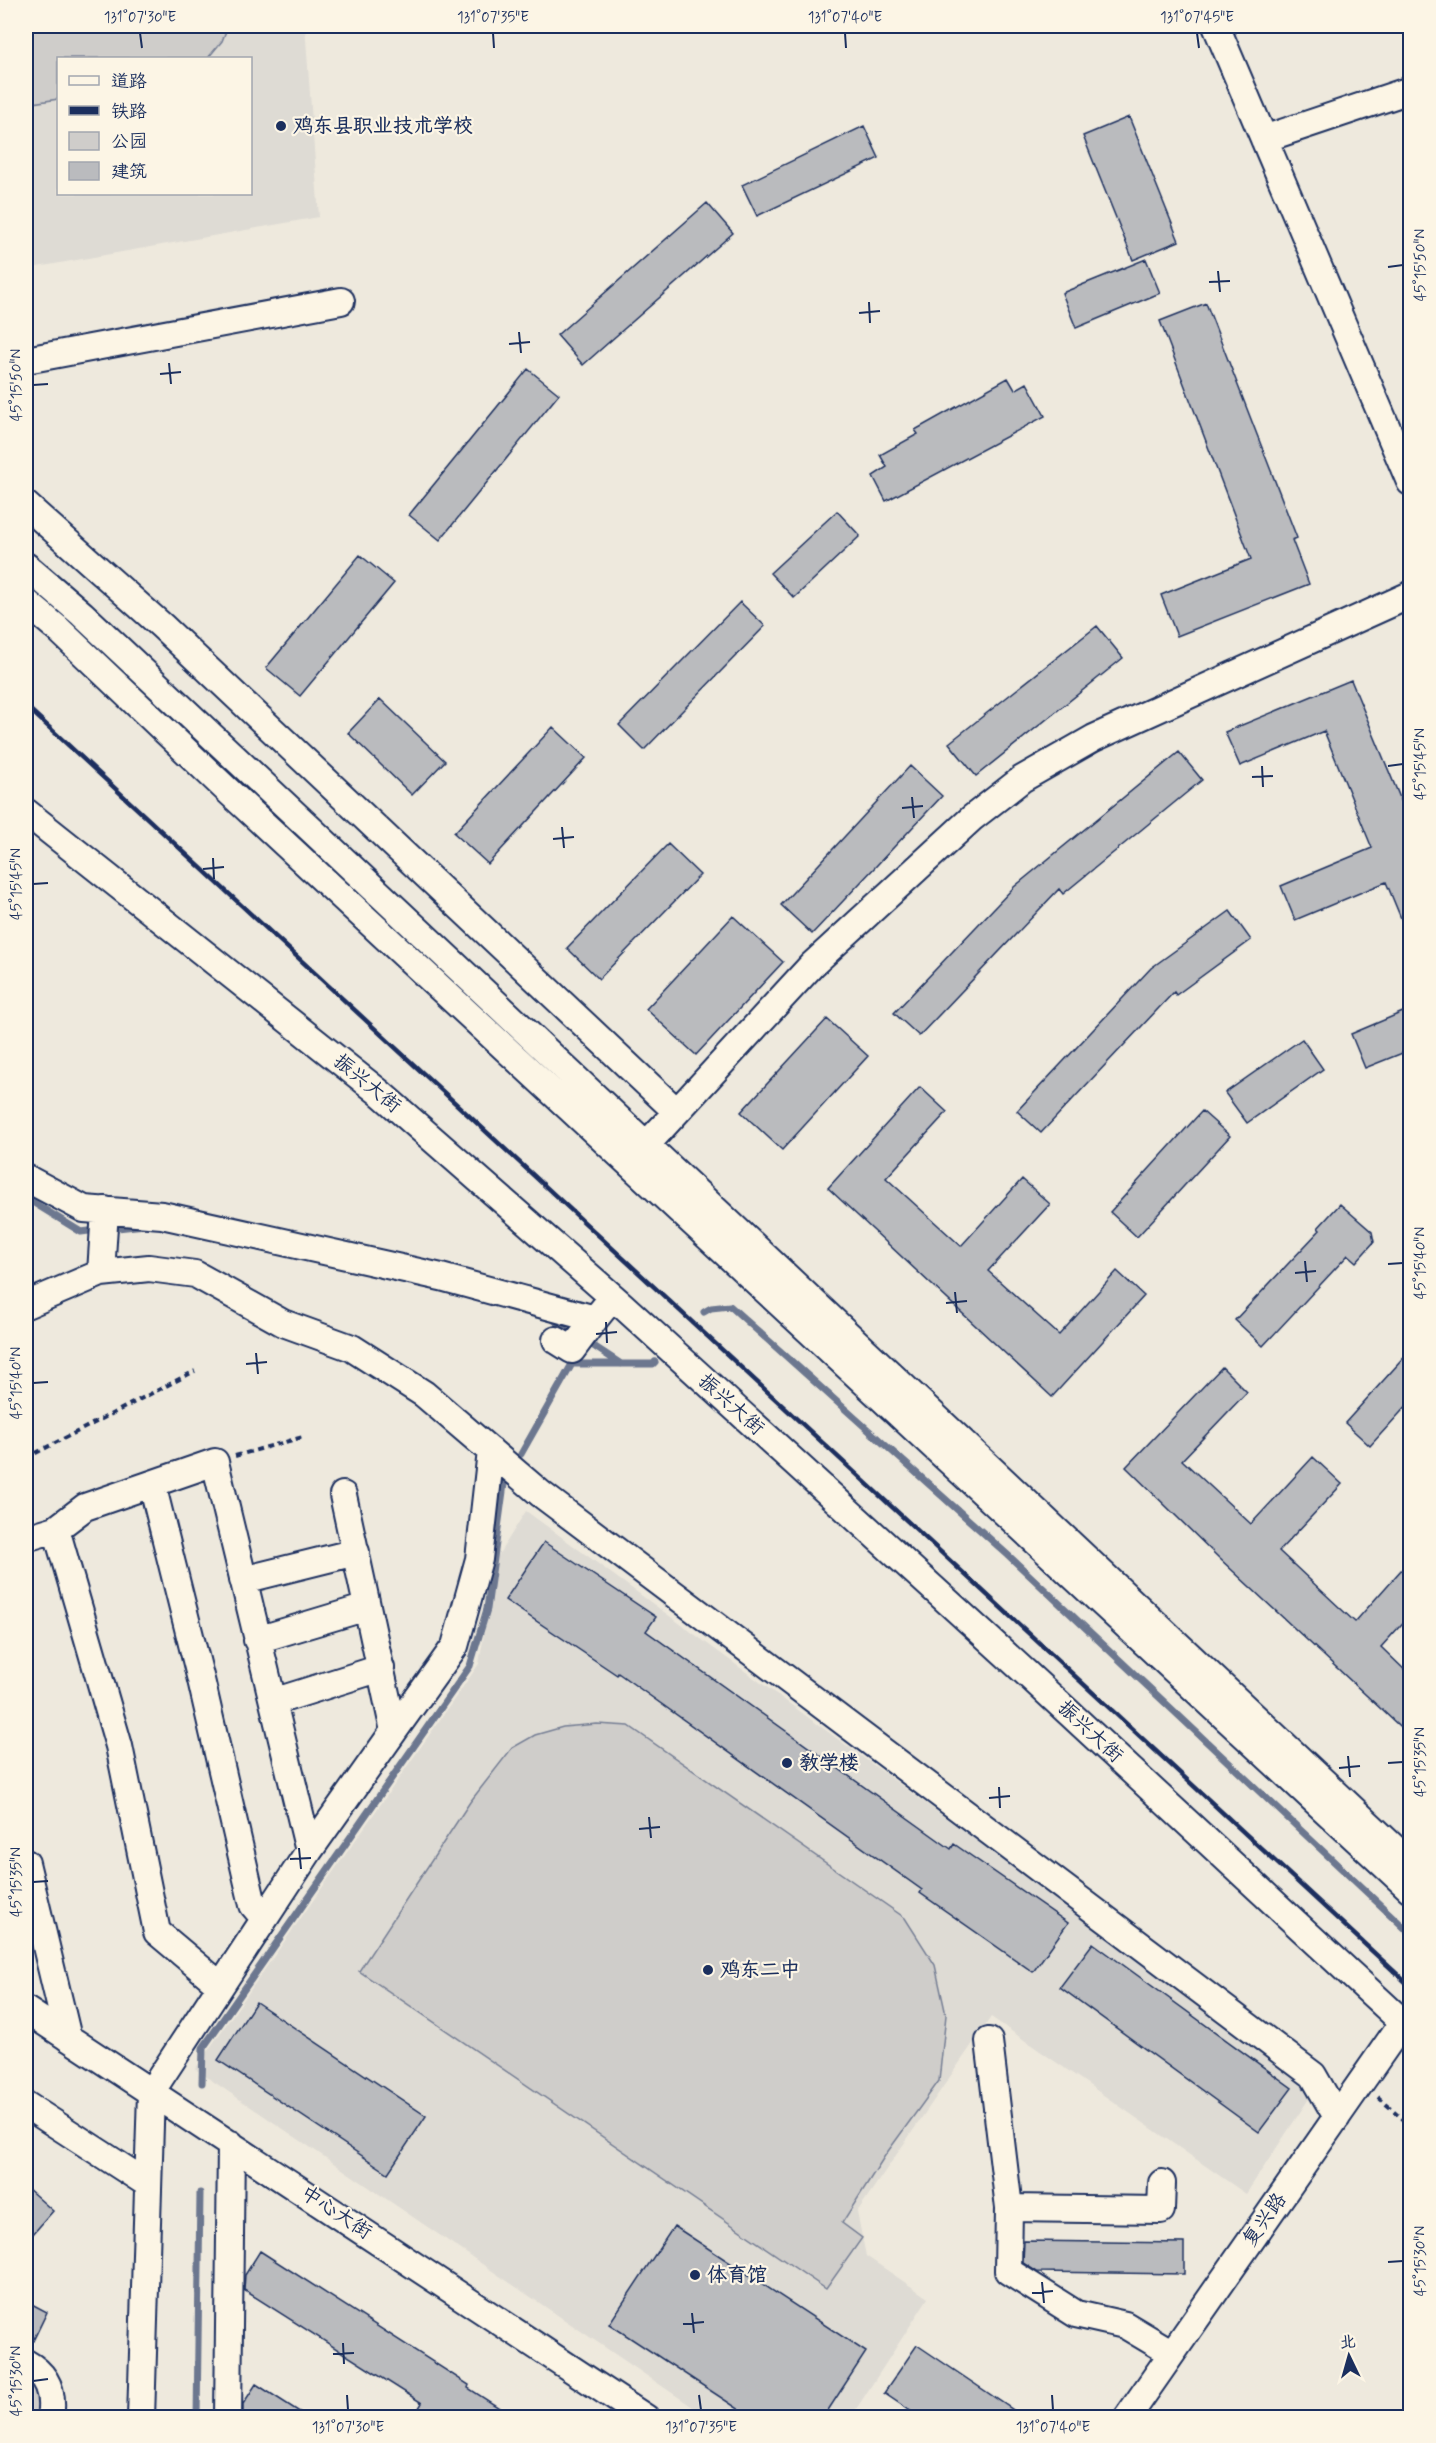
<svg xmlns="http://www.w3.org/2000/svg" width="1436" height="2443" font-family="Mynerve,'LXGW WenKai TC',sans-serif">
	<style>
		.built { fill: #dedbd4; fill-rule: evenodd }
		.green { fill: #cfcdca; stroke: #757e94; stroke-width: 1.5 }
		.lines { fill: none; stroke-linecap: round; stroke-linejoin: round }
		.stream { stroke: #6c778f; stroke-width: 7 }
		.building { fill: #babbbe; stroke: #1b2f5e; stroke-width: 1.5 }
		.minor-casing { stroke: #1b2f5e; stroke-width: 30 }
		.path { stroke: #1b2f5e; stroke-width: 4; stroke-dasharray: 6 4.5; stroke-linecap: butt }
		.minor { stroke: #fcf5e5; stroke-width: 26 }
		.rail { stroke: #1b2f5e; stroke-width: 4.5 }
		.ticks { fill: none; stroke: #1b2f5e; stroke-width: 2 }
		.poi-dot { fill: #1b2f5e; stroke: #fcf5e5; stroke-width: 2 }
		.labels { text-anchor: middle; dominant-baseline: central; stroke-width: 4.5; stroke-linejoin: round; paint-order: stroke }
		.poi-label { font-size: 20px; font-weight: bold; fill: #1b2f5e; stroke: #fcf5e5; text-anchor: start }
		.street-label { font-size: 20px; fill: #1b2f5e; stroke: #fcf5e5 }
		.neatline { fill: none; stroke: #1b2f5e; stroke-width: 2 }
		.ticks-label { font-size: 15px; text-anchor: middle; fill: #1b2f5e }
	</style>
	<rect width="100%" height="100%" fill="#eee9dd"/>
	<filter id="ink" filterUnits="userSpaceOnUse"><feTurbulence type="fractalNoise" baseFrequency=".0167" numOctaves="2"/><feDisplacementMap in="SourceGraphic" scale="12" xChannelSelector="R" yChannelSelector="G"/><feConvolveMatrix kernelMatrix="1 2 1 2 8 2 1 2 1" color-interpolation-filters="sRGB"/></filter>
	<g filter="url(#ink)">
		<path class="built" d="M26,26H305L319,217L26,269ZM58,58H250V194H58Z
			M526,1511L1088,1922L1314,2091L1246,2194L991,2017L857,2212L866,2256L928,2298L851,2417L709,2418L195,2069L479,1664L497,1557Z"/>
		<path class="green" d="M26,26H228L222,41L208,58H58V99L26,104Z
			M597,1724L629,1726L905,1918L935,1965L946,2015L939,2081L886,2154L842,2223L862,2238L826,2289L359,1971L470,1802L512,1748L535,1735L563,1727Z
			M26,2374L38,2393V2413L33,2417H26Z"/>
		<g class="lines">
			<path class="stream" d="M26,1198L81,1232L97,1230
				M108,1229L145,1225
				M704,1312L711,1308L730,1306L1009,1556L1410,1933
				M554,1320L621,1364
				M521,1454L572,1364H653L655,1362
				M202,2083L203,2048L470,1666L487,1609L504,1484
				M197,2418L200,2193"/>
		</g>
		<path class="building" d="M1129,117L1179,241L1133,260L1083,136Z
			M864,126L879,158L757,216L742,185Z
			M707,203L733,233L583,365L557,335Z
			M1146,259L1160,293L1076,328L1062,293Z
			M1206,303L1297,538L1292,540L1309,584L1177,636L1161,595L1251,559L1160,321Z
			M528,369L559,394L440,540L409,515Z
			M1008,378L1015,390L1027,383L1045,416L886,501L873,476L887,467L880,455L918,434L915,430Z
			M837,511L860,536L794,598L770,573Z
			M360,555L394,583L300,696L266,668Z
			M740,602L765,626L644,750L619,725Z
			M1097,626L1123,658L976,776L949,743Z
			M1351,680L1410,822V940L1386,882L1295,920L1281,886L1372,848L1324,731L1240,766L1225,732Z
			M380,699L445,761L412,795L348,733Z
			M553,727L586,758L488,864L454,833Z
			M1179,752L1202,780L1063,894L1059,889L919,1036L894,1013L1014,887Z
			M910,766L942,796L812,934L781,905Z
			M668,844L700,875L599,979L567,948Z
			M1230,911L1251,940L1176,995L1174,992L1041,1133L1017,1111L1151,968Z
			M733,916L783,962L696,1055L646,1009Z
			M1410,1009V1050L1365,1068L1351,1034Z
			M827,1019L868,1056L782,1150L741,1112Z
			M1302,1039L1323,1069L1247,1123L1225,1093Z
			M920,1087L947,1112L886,1178L961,1246L1022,1179L1050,1204L988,1271L1059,1335L1117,1271L1144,1296L1052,1397L828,1188Z
			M1202,1111L1230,1136L1137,1237L1110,1212Z
			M1340,1204L1372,1232L1374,1242L1356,1262L1348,1255L1263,1346L1235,1320L1320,1230L1318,1228Z
			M1410,1351V1402L1370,1446L1345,1423Z
			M1222,1367L1247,1392L1182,1460L1251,1524L1313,1457L1342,1484L1279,1551L1355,1622L1410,1560V1615L1381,1647L1410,1675V1736L1219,1558L1126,1467Z
			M544,1542L656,1617L646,1631L951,1849L954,1844L1068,1923L1033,1972L920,1893L922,1890L618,1673L617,1675L505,1600Z
			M1093,1943L1292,2088L1259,2132L1060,1987Z
			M256,2002L426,2116L388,2173L218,2060Z
			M26,2187L53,2211L26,2242Z
			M674,2226L866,2352L823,2418H752L609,2324Z
			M1024,2241L1184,2243V2274L1037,2272L1023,2263Z
			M260,2251L469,2385L468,2388L515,2418H413L422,2403L244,2290L245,2275Z
			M26,2301L47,2312L29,2349L26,2348Z
			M917,2345L1025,2418H921L884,2393Z
			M256,2384L309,2418H243V2404Z"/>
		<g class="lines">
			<g class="minor-casing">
				<path id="minor" d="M1216,26L1410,482
					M1264,139L1410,90
					M26,360L341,301
					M26,505L162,626L676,1111
					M26,566L82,614L1410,1863
					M26,602L58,629L226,789L1410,1889
					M26,812L380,1093L622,1305L1025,1672L1410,2029
					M636,1156L812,965L972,818L1022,779L1094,738L1410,595
					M26,1178L84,1209L162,1215L441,1277L595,1319L613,1297
					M101,1273L105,1210
					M26,1305L101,1273L149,1268L195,1274L283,1323L352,1348L424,1394L541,1494L1313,2075L1337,2117
					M556,1340L572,1350L595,1319
					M152,1484L202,1684L253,1905L264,1918
					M56,1529L119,1746L157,1932L220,1985
					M26,1538L56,1529L85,1507L215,1462L309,1851
					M243,1580L356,1552
					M257,1640L367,1607
					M273,1702L381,1668
					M394,1731L455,1646L479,1559L491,1451
					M26,1863L68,2038
					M26,2010L646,2418
					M989,2041L1009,2208L1008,2271L1076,2314L1125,2325L1172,2353
					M26,2105L148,2184
					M1009,2208L1161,2210L1162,2183
					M26,2363C48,2375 54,2394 50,2418
					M141,2418L151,2092L309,1851L394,1731L343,1495
					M228,2418L231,2144
					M1127,2418L1403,2022"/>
			</g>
			<path class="path" d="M235,1456L303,1437
				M26,1458L195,1371
				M1378,2097L1410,2125"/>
			<use href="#minor" class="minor"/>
			<path class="rail" d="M26,706L1410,1986"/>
		</g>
	</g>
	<path class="ticks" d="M140,33L142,48M493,33L494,48M845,33L846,48M1197,33L1199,48M1388,267L1403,265M1218,271L1220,292M1209,282L1230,281M869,302L870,323M859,313L880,311M519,332L521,353M509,344L530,342M169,363L171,384M160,374L181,372M33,385L48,384M1262,766L1263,787M1388,766L1403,764M1252,777L1273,776M912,797L914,818M902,808L923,806M562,827L564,848M553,839L574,837M213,858L214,879M203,869L224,867M33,884L48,883M1305,1261L1307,1282M1388,1264L1403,1263M1295,1273L1316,1271M955,1292L957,1313M946,1303L967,1301M606,1322L607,1343M596,1334L617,1332M256,1353L258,1374M246,1364L267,1362M33,1383L48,1382M1348,1756L1350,1777M1388,1763L1403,1762M1339,1768L1360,1766M999,1787L1000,1808M989,1798L1010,1796M649,1817L651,1838M639,1829L660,1827M299,1848L301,1869M290,1859L311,1858M33,1882L48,1881M1388,2262L1403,2261M1042,2282L1044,2303M1032,2293L1053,2291M692,2313L694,2333M683,2324L704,2322M343,2343L344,2364M333,2354L354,2353M33,2381L48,2379M347,2395L348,2410M699,2395L701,2410M1052,2395L1053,2410"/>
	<g class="poi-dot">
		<circle cx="281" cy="126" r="6"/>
		<circle cx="787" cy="1763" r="6"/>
		<circle cx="708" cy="1970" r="6"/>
		<circle cx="695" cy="2275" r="6"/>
	</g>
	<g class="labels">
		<g class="poi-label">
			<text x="293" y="126">鸡东县职业技术学校</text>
			<text x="799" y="1763">教学楼</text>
			<text x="720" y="1970">鸡东二中</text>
			<text x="707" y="2275">体育馆</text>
		</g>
		<g class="street-label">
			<text transform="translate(367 1084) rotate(39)">振兴大街</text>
			<text transform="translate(731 1405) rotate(42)">振兴大街</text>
			<text transform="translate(1090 1732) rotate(43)">振兴大街</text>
			<text transform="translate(336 2213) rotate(33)">中心大街</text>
			<text transform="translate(1265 2220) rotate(-55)">复兴路</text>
		</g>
	</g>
	<rect width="1436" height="2443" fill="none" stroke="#fcf5e5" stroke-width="66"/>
	<rect x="57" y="57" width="195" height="138" fill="#fcf5e5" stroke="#a2a6af" stroke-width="1.5"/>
	<rect x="69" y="76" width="30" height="9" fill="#fcf5e5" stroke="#a2a6af" stroke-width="1.5"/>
	<text x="111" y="87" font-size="18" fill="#1b2f5e">道路</text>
	<rect x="69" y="106" width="30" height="9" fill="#1b2f5e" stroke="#a2a6af" stroke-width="1.5"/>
	<text x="111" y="117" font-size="18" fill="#1b2f5e">铁路</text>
	<rect x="69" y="132" width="30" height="18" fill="#cfcdca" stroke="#a2a6af" stroke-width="1.5"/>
	<text x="111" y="147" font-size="18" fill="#1b2f5e">公园</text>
	<rect x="69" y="162" width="30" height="18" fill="#babbbe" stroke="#a2a6af" stroke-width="1.5"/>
	<text x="111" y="177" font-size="18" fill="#1b2f5e">建筑</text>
	<g transform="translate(1349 2356) rotate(355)" stroke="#fcf5e5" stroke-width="4.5" paint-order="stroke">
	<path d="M0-4.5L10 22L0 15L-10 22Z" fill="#1b2f5e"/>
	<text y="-9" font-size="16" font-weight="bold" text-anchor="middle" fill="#1b2f5e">北</text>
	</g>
	<rect x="33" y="33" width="1370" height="2377" class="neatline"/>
	<g class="ticks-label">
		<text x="140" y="22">131°07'30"E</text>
		<text x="493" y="22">131°07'35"E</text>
		<text x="845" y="22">131°07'40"E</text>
		<text x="1197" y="22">131°07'45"E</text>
		<text transform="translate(1420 265) rotate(-90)" y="5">45°15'50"N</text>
		<text transform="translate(16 385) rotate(-90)" y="5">45°15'50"N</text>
		<text transform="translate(1420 764) rotate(-90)" y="5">45°15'45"N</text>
		<text transform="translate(16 884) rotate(-90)" y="5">45°15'45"N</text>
		<text transform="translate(1420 1263) rotate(-90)" y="5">45°15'40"N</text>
		<text transform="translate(16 1383) rotate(-90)" y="5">45°15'40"N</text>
		<text transform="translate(1420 1762) rotate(-90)" y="5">45°15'35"N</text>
		<text transform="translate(16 1882) rotate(-90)" y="5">45°15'35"N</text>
		<text transform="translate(1420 2261) rotate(-90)" y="5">45°15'30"N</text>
		<text transform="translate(16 2381) rotate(-90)" y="5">45°15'30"N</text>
		<text x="348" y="2432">131°07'30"E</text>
		<text x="701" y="2432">131°07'35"E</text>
		<text x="1053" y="2432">131°07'40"E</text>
	</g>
</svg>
